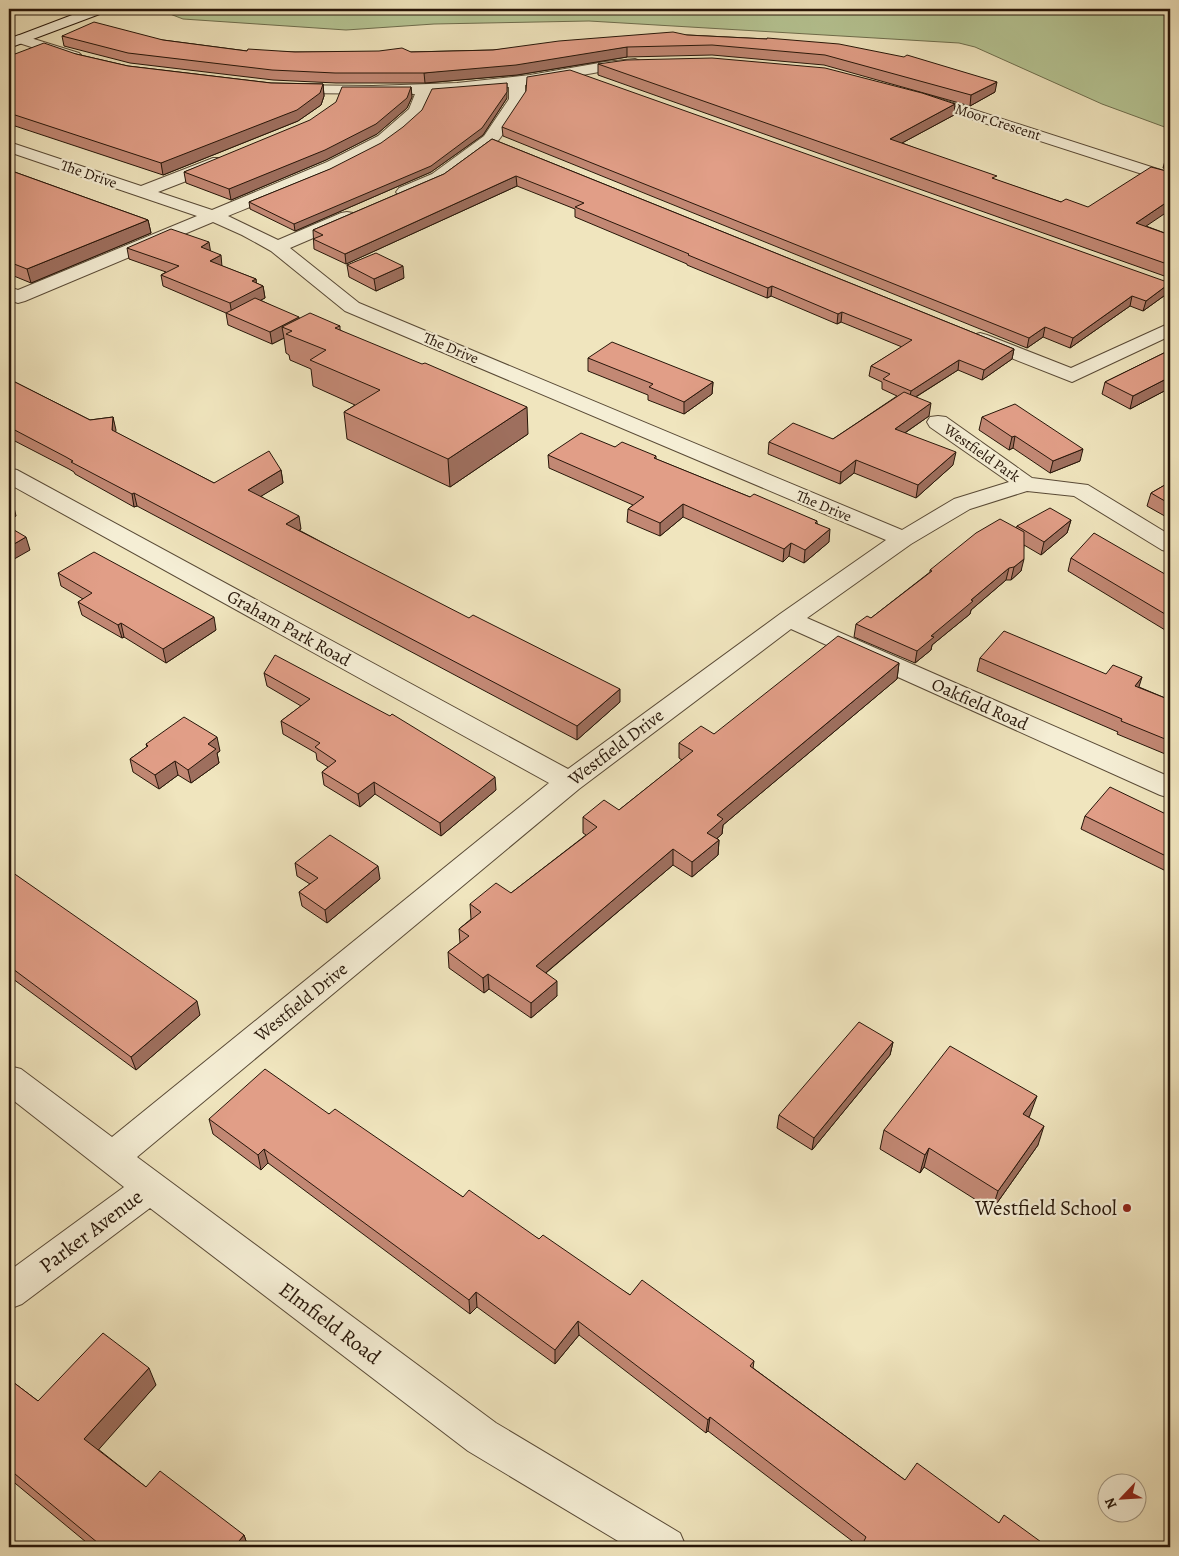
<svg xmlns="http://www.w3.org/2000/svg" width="1179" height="1556" font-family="Alegreya,serif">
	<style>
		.green { fill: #b6c594; stroke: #6e6e4e }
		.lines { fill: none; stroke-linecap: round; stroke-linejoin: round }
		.minor-casing { stroke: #594a36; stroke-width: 2 }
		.secondary-casing { stroke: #271609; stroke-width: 2 }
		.minor { fill: #f5eed5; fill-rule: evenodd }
		.secondary { fill: #f5eed5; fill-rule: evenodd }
		.wall { fill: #c28874; stroke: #271609 }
		.shaded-wall { fill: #9e6f5e; stroke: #271609 }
		.building { fill: #e19e87; stroke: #271609 }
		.poi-dot { fill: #8f2418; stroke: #f5eed5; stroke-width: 2 }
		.labels { text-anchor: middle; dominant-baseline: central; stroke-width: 4.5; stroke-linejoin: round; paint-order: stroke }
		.far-street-label { font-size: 15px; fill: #271609; stroke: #f5eed5 }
		.street-label { font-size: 18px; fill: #271609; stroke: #f5eed5 }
		.near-poi-label { font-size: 21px; fill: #271609; stroke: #f5eed5; text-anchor: end }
		.near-street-label { font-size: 21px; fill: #271609; stroke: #f5eed5 }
	</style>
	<rect width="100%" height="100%" fill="#f0e5be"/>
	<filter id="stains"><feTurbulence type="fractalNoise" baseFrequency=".004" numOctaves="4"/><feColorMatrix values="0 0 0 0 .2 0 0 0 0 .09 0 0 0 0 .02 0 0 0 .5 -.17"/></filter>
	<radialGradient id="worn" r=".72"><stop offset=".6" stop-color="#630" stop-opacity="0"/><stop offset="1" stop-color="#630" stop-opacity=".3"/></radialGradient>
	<path class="green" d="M157,9H1170V129L1102,104L975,47L959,43L589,21L434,24L346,30L183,19Z"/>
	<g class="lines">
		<g class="minor-casing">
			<path id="minor" d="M21,35L79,53L82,56L79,59L74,61L16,42L14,39L16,36Z
				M635,59L640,61L643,64L640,67L605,71L525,85C525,90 526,96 524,101C518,112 504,134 496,143C480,159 421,201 399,196L396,192L399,188L432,174L484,136L509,99V87L431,93C429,100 426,109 422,114C378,163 288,191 228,216L278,240L341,213L347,212L353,213L356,217L353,221L290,248L359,303L902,530L954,499L1009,482L930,427L927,422L930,417L938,416L946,417L1032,478L1088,485L1170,535V552L1162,550L1074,496L1027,491L970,509L911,544L807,618L1170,777V798L1160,795L791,629L579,789L137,1157L496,1423L680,1533L686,1547H628L468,1451L150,1208L22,1304L9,1309V1271L124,1187L9,1097V1066L21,1069L112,1137L549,783L9,484V468L17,470L568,769L780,614L886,540L345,311L271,251L242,235L213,222L25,301L18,303L9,300V287L18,290L197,216L9,152V142L141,186L213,158H225L227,162L225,166L158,192L212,210L327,162L378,136L409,109L415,94L287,93L282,91L279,88L282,85L373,86L457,83L530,75L605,62Z
				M919,92L1170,173V183L913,100L911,97L913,94Z
				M1170,323V336L1072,382L973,343L970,339L973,335L980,333L987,335L1071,368Z"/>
		</g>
		<g class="secondary-casing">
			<path id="secondary" d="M88,9H107L105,12L9,48V39Z"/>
		</g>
		<use href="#minor" class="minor"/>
		<use href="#secondary" class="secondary"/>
	</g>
	<path class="wall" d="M687,35L767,39L995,92L970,106L824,65L712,55L627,57L517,75L425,83H336L273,80L130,63L64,46L62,36L163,40L247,51L295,52H411L493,50Z
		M9,50L15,54H76L128,66L271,83L323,84L324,96L321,105L298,121L163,175L9,124Z
		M598,64L955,104L954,115L902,143L996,180L1061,202L1146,226L1170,235V278L598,75Z
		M411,87L412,97L407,108L377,134L326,160L231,200L186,183L184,172Z
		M507,98L483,135L431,172L295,231L250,209L249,202Z
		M502,127L1168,293L1143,311L1130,306L1070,348L1043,337L1027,348L503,136Z
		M492,139L1014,349L1012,359L982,380L958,370L916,397L929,416L905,433L953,465L916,498L854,473L840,484L768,454L769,442L833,439L897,396L882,389V382L869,376L871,366L902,347L841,322L837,324L771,296L767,298L687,265V264L575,217V209L517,186L346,264L314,249L313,230L444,174Z
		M1170,154V170L1163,168L1166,157Z
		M9,170L148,220L151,233L31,283L9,274Z
		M127,248L211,251L222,266L256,279V283L263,286L265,298L260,300L299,319L340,326V330L528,434L450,487L347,439L344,412L355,405L313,386L311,369L290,360L289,355L286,353L284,338L272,344L228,325L226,313L163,286L161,275L166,272L129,259Z
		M347,265L404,278L376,291L349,277Z
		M1170,350V388L1130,409L1102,394L1105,382Z
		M588,358L713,382L712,394L684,414L648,400V395L588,371Z
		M9,379L90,420L113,417L115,432L214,483L281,470L283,483L261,496L301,529L299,530L620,702L577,740L137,506L134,507L75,474L74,472L69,469L9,438Z
		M982,417L1080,461L1050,473L1013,448L1009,450L979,430Z
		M615,447L656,456V459L750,497L817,521V523L829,542L804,563L789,556L783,562L683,517L660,536L627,522L628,509L633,505L549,468L548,455Z
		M1170,482V519L1147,506L1151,493Z
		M1071,520L1067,533L1041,555L1024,545L1021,571L1011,580H1006L971,610L970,614L932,645L931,650L915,663L854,637L856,624L871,618L930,572V570L1016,528L1017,526Z
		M1071,558L1170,577V633L1068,571Z
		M58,573L216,630L166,663L124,637L122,638L82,615L78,602L83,599L61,586Z
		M980,658L1139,687L1170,700V756L1117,734L1118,732L977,671Z
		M899,663L897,679L723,825L722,834L717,838L719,840L718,855L692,877L673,865L546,973L557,996L531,1018L489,989L484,993L449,968L448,952L460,943L459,929L471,919L470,904L511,893L586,835L583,833V817L619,810L682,760L679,758V743L714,734Z
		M264,673L496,790L441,836L375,794L360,807L324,785L322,772L328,767L317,760L316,753L283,734L281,721L301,706L267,686Z
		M146,744L220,751L217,753L219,763L191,783L178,775L159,789L133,772L130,759L147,747Z
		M1085,816H1170V873L1081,829Z
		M295,863L380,879L327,923L302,906L299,892L310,884L297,876Z
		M9,870L200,1015L136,1070L9,976Z
		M893,1042L890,1055L812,1150L777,1128L779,1115Z
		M329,1114L463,1197L539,1239L630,1295L754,1361L753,1368L905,1480L999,1523L1048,1547H860L708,1431L706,1433L579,1335L555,1364L477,1307L470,1314L268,1163L261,1170L213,1134L209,1119Z
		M1030,1115L1029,1117L1038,1145L992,1210L924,1167L920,1173L880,1149L884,1130Z
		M9,1379L38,1401L156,1385L98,1449L146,1487L244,1535L248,1547H92L10,1479L9,1480Z"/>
	<path class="shaded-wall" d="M627,47V57L517,75L425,83L424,73Z
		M997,82L995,92L970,106L971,95Z
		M507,83V98L483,135L431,172L295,231L294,224Z
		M323,84L324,96L321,105L298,121L163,175L161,163Z
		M411,87L412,97L407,108L377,134L326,160L231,200L229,189Z
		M955,104L954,115L889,150L890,139Z
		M516,176L517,186L346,264L345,254Z
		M1170,200V210L1133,235L1136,223Z
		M148,220L151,233L31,283L27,269Z
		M209,242L211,254L201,247Z
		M221,255L222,267L210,261Z
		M403,266L404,278L376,291L374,279Z
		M256,279L257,289L263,286L265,298L232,315L230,303L252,281Z
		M1170,283L1168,293L1143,311L1146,301Z
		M772,286L771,296L767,298L768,288Z
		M1132,296L1130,306L1070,348L1073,338Z
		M842,312L841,322L837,324L838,314Z
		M299,317L300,329L282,327L284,338L272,344L270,332Z
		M1045,327L1043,337L1027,348L1029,338Z
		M1014,349L1012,359L982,380L984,370Z
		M959,360L958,370L909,401L911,391Z
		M1170,377V388L1130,409L1133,396Z
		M713,382L712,394L684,414V402Z
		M931,403L929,416L893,441L895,429Z
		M527,407L528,434L450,487L448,459Z
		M113,417L116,430L114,442L112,430Z
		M1015,436L1013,448L1009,450L1012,437Z
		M1083,449L1080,461L1050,473L1053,461Z
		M956,452L953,465L916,498L918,485Z
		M856,460L854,473L840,484L841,472Z
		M281,470L283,483L250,503L248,490Z
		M134,493L137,506L134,507L132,494Z
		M13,503L16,516L9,521V506Z
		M683,504V517L660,536V523Z
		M299,516L301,529L288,537L286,524Z
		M1071,520L1067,533L1041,555L1044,542Z
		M830,529L829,542L804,563L805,550Z
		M26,537L30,550L9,562V547Z
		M791,543L789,556L783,562L784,549Z
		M1024,559L1021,571L1011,580L1014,567Z
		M1009,568L1006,580L971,610L970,614L932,645L931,650L915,663L917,651L931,636L971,600Z
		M214,617L216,630L166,663L163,649Z
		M121,623L124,637L122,638L118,625Z
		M9,635L12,647L9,649Z
		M899,663L897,679L723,825L722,834L706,848L707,833L717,815Z
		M1142,677L1138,690L1135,686Z
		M620,689V702L577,740V726Z
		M217,737L220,751L217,753L219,763L191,783L188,770L208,744Z
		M175,761L178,775L159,789L155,775Z
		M495,777L496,790L441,836L440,823Z
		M374,782L375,794L360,807L358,794Z
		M719,840L718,855L692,877V862Z
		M673,849V865L536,981V966Z
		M378,866L380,879L327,923L325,910Z
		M488,974L489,989L484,993L483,978Z
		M557,981V996L531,1018V1003Z
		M197,1001L200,1015L136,1070L131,1057Z
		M893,1042L890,1055L812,1150L814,1138Z
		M1037,1096L1030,1115L1017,1133L1023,1114Z
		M1044,1126L1038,1145L992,1210L998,1191Z
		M929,1148L924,1167L920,1173L925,1155Z
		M264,1149L268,1163L261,1170L258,1155Z
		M476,1292L477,1307L470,1314L469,1300Z
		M578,1321L579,1335L555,1364V1350Z
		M149,1368L156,1385L93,1456L84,1439Z
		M710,1417L708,1431L706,1433L708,1420Z
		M244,1535L248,1547H234Z"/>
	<path class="building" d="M94,22L163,40L247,51L248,49L295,52L379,51L402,48L411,52L493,50L559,41L673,32L687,35L767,39V38L839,44L904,57L907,55L997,82L971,95L825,55L712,45L627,47L516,65L424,73H335L272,70L128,53L62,36Z
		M44,43L76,54L128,66L271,83L323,84L320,93L297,110L161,163L9,113V50L15,54Z
		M712,58L825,68L922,93L955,104L890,139L997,176L992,178L1061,202L1066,199L1088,207L1151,167L1170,172V200L1136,223L1170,235V265L598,64L627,60Z
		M570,70L1170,283L1146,301L1132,296L1073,338L1045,327L1029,338L502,127L526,91L527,77Z
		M507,83V92L482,128L431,166L294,224L249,202L330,169L381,143L403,127L422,110L432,89Z
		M342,87H411L407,98L376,124L325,150L229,189L184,172L310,120L336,102Z
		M492,139L1014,349L984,370L959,360L911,391L883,379L890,374L871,366L912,340L842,312L838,314L772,286L768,288L688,255L689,254L575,207L584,203L516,176L345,254L313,239L323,235L313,230L444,174Z
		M1170,154V158L1166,157Z
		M9,170L148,220L27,269L9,262Z
		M171,229L209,242L201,247L221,255L210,261L256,279L252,281L263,286L230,303L161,275L179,266L127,248Z
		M376,253L403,266L374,279L347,265Z
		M255,298L299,317L270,332L226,313Z
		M310,313L340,326L335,328L422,364L425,363L527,407L448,459L344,412L380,390L310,360L326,350L286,334L292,331L282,327Z
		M612,342L713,382L684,402L649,387L653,384L588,358Z
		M1170,350V377L1133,396L1105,382Z
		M9,379L90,420L113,417L112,430L214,483L269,451L281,470L248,490L299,516L286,524L469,618L473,615L620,689L577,726L134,493L132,494L71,462L73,461L66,457L9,427Z
		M904,392L931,403L895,429L956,452L918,485L856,460L841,472L769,442L793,423L833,439Z
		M1015,404L1083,449L1053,461L1015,436L1012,437L982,417Z
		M581,433L615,447L622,442L656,456L654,458L750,497L754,494L817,521L815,523L830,529L805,550L791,543L784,549L683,504L660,523L628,509L644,497L548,455Z
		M1170,482V504L1151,493Z
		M9,501L13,503L9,506Z
		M1050,508L1071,520L1044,542L1017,526Z
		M1000,519L1024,532V559L1014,567L1009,568L971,600L973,601L931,636L934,637L917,651L856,624L867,616L871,618L932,571L930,570L976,533Z
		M9,527L26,537L9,547Z
		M1094,533L1170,577V617L1071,558Z
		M94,552L214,617L163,649L121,623L118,625L78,602L92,593L58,573Z
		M1004,631L1106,674L1113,665L1142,677L1135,686L1170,700V741L1121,721L1122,719L980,658Z
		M838,636L899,663L717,815L723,819L707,833L719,840L692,862L673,849L536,966L557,981L531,1003L488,974L483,978L448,952L469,936L459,929L481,912L470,904L496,883L511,893L597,827L583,817L604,800L619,810L693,751L679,743L701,726L714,734Z
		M275,655L390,716L392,714L495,777L440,823L374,782L358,794L322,772L336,761L315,747L320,743L281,721L310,699L264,673Z
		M184,717L217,737L208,744L216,749L188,770L175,761L155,775L130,759L148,746L146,744Z
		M1110,787L1170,816V858L1085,816Z
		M330,835L378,866L325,910L299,892L318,878L295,863Z
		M9,870L197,1001L131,1057L9,966Z
		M859,1022L893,1042L814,1138L779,1115Z
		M950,1046L1037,1096L1023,1114L1044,1126L998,1191L929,1148L925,1155L884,1130Z
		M265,1069L329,1114L335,1109L463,1197L469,1190L539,1239L543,1235L630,1295L642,1280L754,1361L750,1366L905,1480L917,1463L999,1523L1004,1515L1048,1547H873L864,1541L866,1537L710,1417L708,1420L578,1321L555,1350L476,1292L469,1300L264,1149L258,1155L209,1119Z
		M103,1333L149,1368L84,1439L146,1487L160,1471L244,1535L234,1547H94L98,1543L9,1469V1379L38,1401Z"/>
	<circle class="poi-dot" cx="1127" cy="1208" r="5"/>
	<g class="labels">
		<g class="far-street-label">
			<text transform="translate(998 122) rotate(18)">Moor Crescent</text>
			<text transform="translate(89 174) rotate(19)">The Drive</text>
			<text transform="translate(451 348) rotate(23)">The Drive</text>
			<text transform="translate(982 453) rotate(35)">Westfield Park</text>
			<text transform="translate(824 506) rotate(23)">The Drive</text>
		</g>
		<g class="street-label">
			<text transform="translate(289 628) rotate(29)">Graham Park Road</text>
			<text transform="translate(980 704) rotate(24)">Oakfield Road</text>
			<text transform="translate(616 747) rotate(-37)">Westfield Drive</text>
			<text transform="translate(301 1002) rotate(-39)">Westfield Drive</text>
		</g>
		<g class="near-poi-label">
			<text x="1117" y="1208">Westfield School</text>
		</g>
		<g class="near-street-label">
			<text transform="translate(91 1231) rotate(-37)">Parker Avenue</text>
			<text transform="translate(330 1323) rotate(37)">Elmfield Road</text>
		</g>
	</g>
	<rect width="1179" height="1556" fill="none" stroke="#f0e5be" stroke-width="30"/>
	<rect x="10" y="10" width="1159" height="1536" fill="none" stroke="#271609" stroke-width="2.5"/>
	<rect x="15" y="15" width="1149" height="1526" fill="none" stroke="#271609"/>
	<g transform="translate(1122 1498) rotate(245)"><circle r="24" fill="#f5eed5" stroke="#a39883"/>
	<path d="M0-4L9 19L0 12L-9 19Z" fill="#8f2418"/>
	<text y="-8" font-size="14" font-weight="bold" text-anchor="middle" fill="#271609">N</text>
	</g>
	<rect width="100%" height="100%" filter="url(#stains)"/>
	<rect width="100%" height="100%" fill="url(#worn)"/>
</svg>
